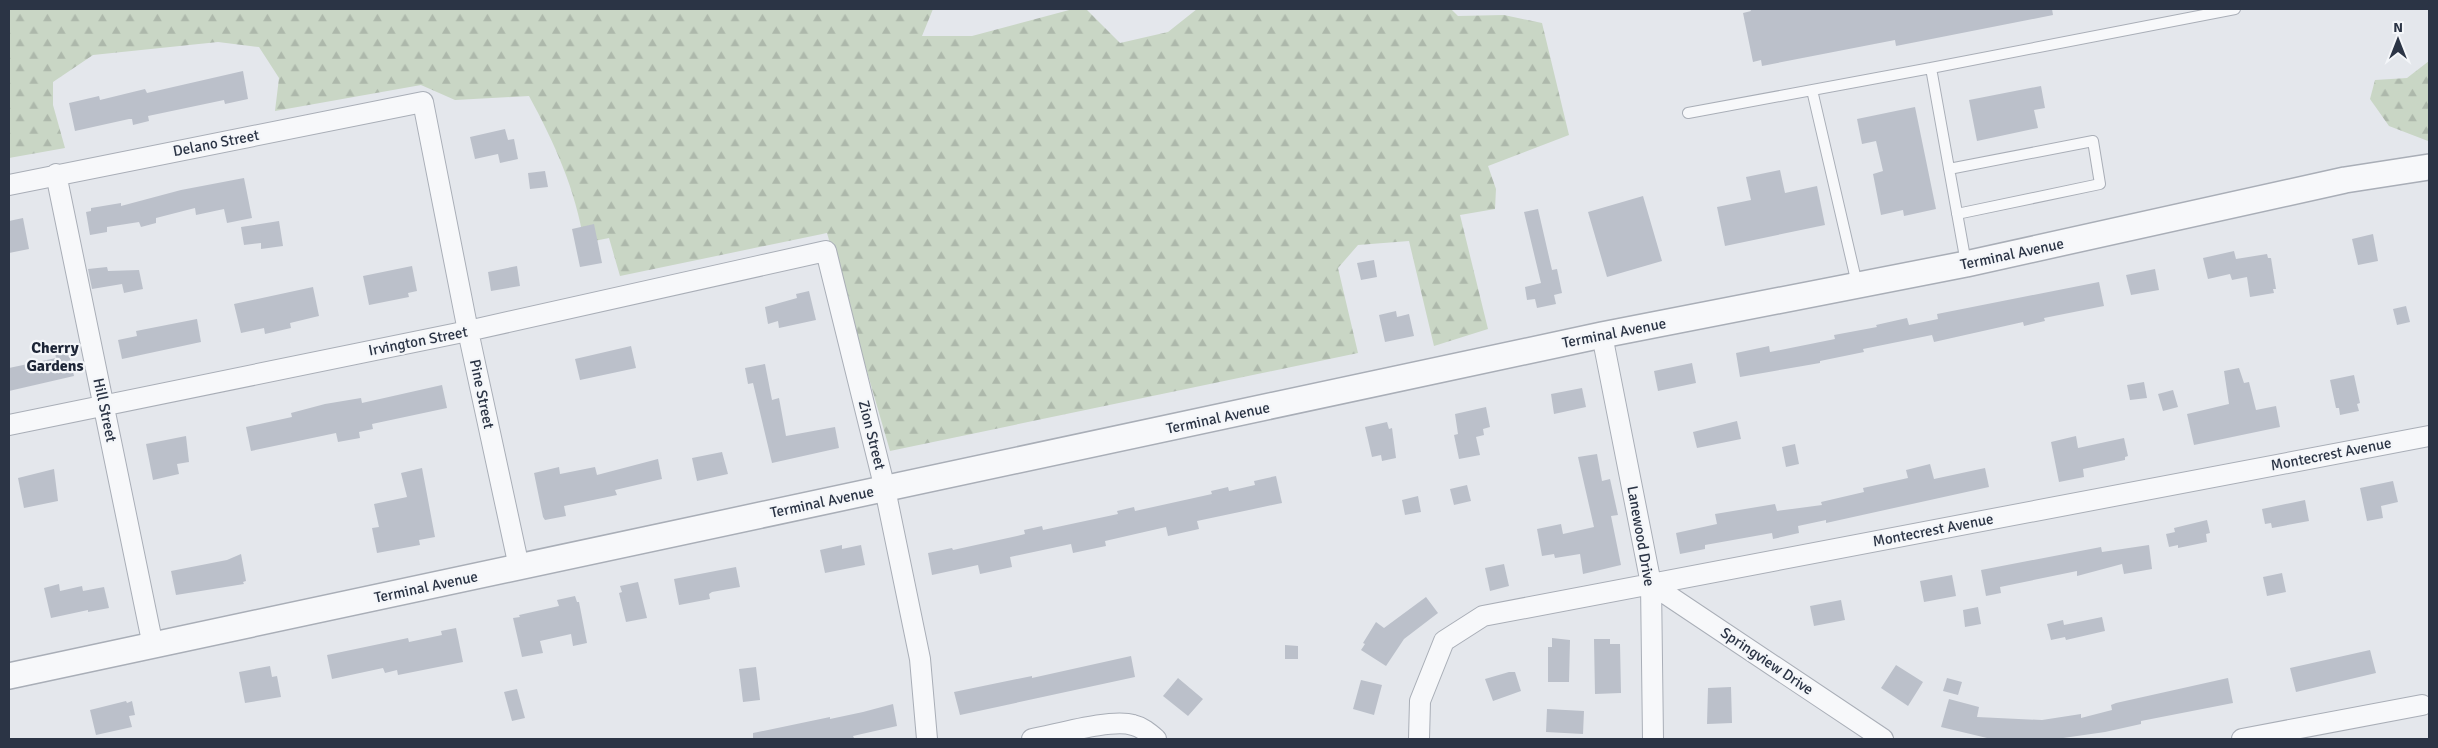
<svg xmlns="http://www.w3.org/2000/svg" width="2438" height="748" font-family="Signika,sans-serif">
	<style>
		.forest { fill: url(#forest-firs) }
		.building { fill: #bbc0ca }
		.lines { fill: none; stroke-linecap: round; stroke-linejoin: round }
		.service-casing { stroke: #a9aeb7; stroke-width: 12 }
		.minor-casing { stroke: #a9aeb7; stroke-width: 22 }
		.tertiary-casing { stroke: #a9aeb7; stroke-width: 28 }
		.service { stroke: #f7f8fa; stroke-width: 10 }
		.minor { stroke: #f7f8fa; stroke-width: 20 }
		.tertiary { stroke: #f7f8fa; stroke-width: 25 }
		.labels { text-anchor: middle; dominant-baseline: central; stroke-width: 4.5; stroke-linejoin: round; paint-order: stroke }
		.street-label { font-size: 15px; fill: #2b3445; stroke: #f4f6f9 }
		.neighbourhood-label { font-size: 16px; font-weight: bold; fill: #1d2536; stroke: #f4f6f9 }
	</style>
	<defs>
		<pattern id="forest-firs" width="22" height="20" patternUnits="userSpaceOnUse" patternTransform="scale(1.25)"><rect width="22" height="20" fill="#c9d6c5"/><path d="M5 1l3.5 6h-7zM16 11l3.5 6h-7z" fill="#adb8ab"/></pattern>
	</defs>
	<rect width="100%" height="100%" fill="#e4e7ec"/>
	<path class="forest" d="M9,9H933L922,36H972L1073,9H1086L1120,43L1168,32L1197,9H1451L1458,16L1504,15L1542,23L1569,135L1488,166L1496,189L1495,209L1460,215L1488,329L1434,346L1409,241L1358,245L1338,268L1358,353L890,451L827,233L620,276L609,238L584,243C576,190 554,142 529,96L455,100L421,85L275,111L279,78L259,47L218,42L93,55L53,82V105L65,148L9,158Z
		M2429,61V141H2428L2389,126L2370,99L2375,80L2407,78Z"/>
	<path class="building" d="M1750,9H2052L2053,15L1896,46L1895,40L1762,66L1761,60L1753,62L1743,13L1751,11Z
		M243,71L248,99L225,104L224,100L148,116L149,121L133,125L132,119H129L75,131L69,103L99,96L100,100L145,89L147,93Z
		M2041,86L2045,108L2034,110L2038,128L1977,141L1969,100Z
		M1915,107L1936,209L1904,216L1903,210L1881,215L1873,174L1883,171L1876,141L1862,144L1857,119Z
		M505,129L508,140L514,139L518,159L500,163L498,154L475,159L470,137Z
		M1780,170L1785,193L1817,186L1825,225L1725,246L1717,207L1751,200L1746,177Z
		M545,171L548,187L530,189L528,173Z
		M244,178L252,218L227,223L224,209L196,215L195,208L156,218V223L141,227L139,222L107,227V232L90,235L86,212L91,211V208L121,203V206L181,190Z
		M1643,196L1662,261L1607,277L1588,212Z
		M1538,209L1552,270L1557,269L1562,293L1554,295L1556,304L1537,308L1535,299L1527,300L1525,287L1541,283L1524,212Z
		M23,218L29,249L9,253V221Z
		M279,221L283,246L261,249V243L244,245L241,227Z
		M594,224L602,263L580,267L572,229Z
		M2373,234L2378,261L2358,265L2352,239Z
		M2234,251L2236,259L2267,254L2268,258H2271L2276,289H2273L2274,293L2250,297L2247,277L2232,280L2230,274L2208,279L2203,258Z
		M1374,260L1377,277L1361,280L1357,263Z
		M412,266L417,291L408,293L409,297L369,305L363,276Z
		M517,266L520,286L491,291L488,272Z
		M107,267L108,271L139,270L143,289L124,293L122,284L92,289L88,269Z
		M2155,269L2159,290L2131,295L2126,275Z
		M2099,282L2104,306L2044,318L2045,321L2024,326L2023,322L1934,342L1932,335L1863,349L1864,352L1820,361V363L1740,377L1736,353L1769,346L1770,352L1835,339L1834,335L1877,327L1876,325L1907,318L1909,325L1938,319L1937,314Z
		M313,287L319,316L290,323L291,328L265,334L264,328L241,333L234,304Z
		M809,291L816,320L779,328L778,321L768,324L765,307L797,298L796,294Z
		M2406,306L2410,322L2397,325L2393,309Z
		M1396,311L1397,317L1409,314L1414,336L1385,342L1379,315Z
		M197,319L201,342L122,359L118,340L137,336L136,331Z
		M631,346L636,368L580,380L575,359Z
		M68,350L74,376L9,391V368L56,358L55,353Z
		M1692,363L1696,383L1658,391L1654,371Z
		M765,364L772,400L779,398L786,436L835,427L839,448L772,463L753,383L748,384L745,368Z
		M2239,368L2244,383L2249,382L2256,410L2276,406L2280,427L2194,445L2187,414L2229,404L2224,371Z
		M2354,375L2360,403L2357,404L2359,411L2340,415L2339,408H2336L2330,380Z
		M2144,382L2147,398L2130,400L2127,385Z
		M442,385L447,408L372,424L373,429L359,432L360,438L338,442L336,433L251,451L246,427L292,417L291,413L325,404L361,398L362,403Z
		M1582,388L1586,407L1554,414L1551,394Z
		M2173,390L2178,407L2163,411L2158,394Z
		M1486,407L1490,427L1483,429L1484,435L1476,437L1480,455L1459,459L1454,435L1458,434L1455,414Z
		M1737,421L1741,439L1697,448L1693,432Z
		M1387,422L1389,429L1392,428L1396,458L1382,461L1381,455L1372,457L1365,427Z
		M186,436L189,462L177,464L179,474L153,480L146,444Z
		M2076,436L2078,448L2124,438L2128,456L2125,457V460L2083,469L2084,477L2059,482L2051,442Z
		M1795,444L1799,464L1786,467L1782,447Z
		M722,452L728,474L697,481L692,458Z
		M1597,454L1602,481L1610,479L1618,515L1611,516L1621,565L1583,574L1580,554L1555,558L1554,554L1542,556L1537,529L1561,524L1563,534L1594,527L1578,457Z
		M658,459L662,479L615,490L617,495L564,506L566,516L545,520L543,517L534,473L559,467L560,474L595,467L597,475Z
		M1930,464L1934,479L1985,468L1989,487L1826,523V520L1798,526L1799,533L1773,539L1772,533L1705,545V549L1680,554L1676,533L1717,524L1715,514L1775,504L1777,511L1822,505L1821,502L1864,492L1863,488L1908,478L1906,470Z
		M422,468L435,537L419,540L420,545L377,553L372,528L379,527L374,504L407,497L401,473Z
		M54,469L58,501L24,508L18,478Z
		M1276,476L1282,503L1197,521L1199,529L1168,536L1166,527L1105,541L1106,546L1073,553L1071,544L1010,557L1012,567L980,574L978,565L932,575L928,553L952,548L953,550L1017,536L1025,534L1024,530L1042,526L1043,530L1118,514L1117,511L1134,507L1135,511L1212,494L1211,491L1228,487L1229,491L1255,485L1254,481Z
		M2393,481L2398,502L2381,506L2383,518L2367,521L2360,488Z
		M1467,485L1471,501L1454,505L1450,489Z
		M1418,496L1421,512L1405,515L1402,500Z
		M2305,500L2309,521L2272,528L2271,523L2265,524L2262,509Z
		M2207,520L2210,533L2206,534L2207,542L2178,548V545L2169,547L2166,534L2175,532L2174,528Z
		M842,545V549L861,545L865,565L825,573L820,550Z
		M2149,545L2152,569L2124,574L2122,564L2077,576V571L2000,587L2001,593L1986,596L1981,570L2101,547L2102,552Z
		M241,554L246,581L243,582L244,584L176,595L171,571L227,560Z
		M1504,564L1509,586L1490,591L1485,568Z
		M736,567L740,587L712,592L709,594L710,599L679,605L674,579Z
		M2282,573L2286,592L2267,596L2263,577Z
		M1952,575L1956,596L1924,602L1920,581Z
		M638,582L647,618L626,622L619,593L622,592L620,586Z
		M59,584L60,591L82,586L83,591L104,587L109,608L88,612V610L51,618L44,588Z
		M575,596L577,602H579L587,643L573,646L571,634L540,641L543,653L522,657L513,618L520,617L519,615L559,606L557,600Z
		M1426,597L1438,613L1404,639L1386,666L1361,650L1365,644L1363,643L1376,622L1384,628Z
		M1841,600L1845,620L1814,626L1810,606Z
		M1978,607L1981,624L1965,627L1963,610Z
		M2102,617L2105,631L2066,640L2065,637L2051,640L2047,624L2063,620L2064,625Z
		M456,628L463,662L398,675L397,670L385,673L383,668L332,679L327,655L408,638L409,642L442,635L441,631Z
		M1552,638L1570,640L1569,682H1548V647H1552Z
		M1594,639H1610V644H1620L1621,693L1595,694Z
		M1285,645L1298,646V659H1285Z
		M2370,650L2376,673L2296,692L2290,668Z
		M1131,656L1135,677L960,715L954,692L1032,676V678Z
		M1896,665L1923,682L1908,706L1881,688Z
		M270,666L272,677L277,676L281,697L245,703L239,672Z
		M756,667L760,700L743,702L739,669Z
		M1509,672H1515L1521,691L1493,701L1485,679Z
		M1178,678L1203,699L1188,716L1163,696Z
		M1947,678L1962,682L1958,695L1943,691Z
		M2228,678L2233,703L2141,721V724L2105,732L2056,739H2011L1987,738L1941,727L1949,699L1979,707L1977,717L2042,720L2081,714V718L2112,710L2111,705L2116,703Z
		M1361,680L1382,685L1374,715L1353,709Z
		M1731,687L1732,723L1707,724L1708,688Z
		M517,689L525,718L512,721L504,692Z
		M126,701L127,703L132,701L135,715L129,716L132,727L96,735L90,710Z
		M893,704L897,726L853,736L854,738L753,739V733L830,717V719L863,712Z
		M1547,709L1584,711L1583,734L1546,732Z"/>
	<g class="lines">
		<g class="service-casing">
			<path id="service" d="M1931,68L2235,9
				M1812,90L1857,284
				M1688,113L1931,68L1966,263
				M1949,169L2093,141L2100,184L1957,214"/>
		</g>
		<g class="minor-casing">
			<path id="minor" d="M56,174L153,646
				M9,185L423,102L468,331L519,567
				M1602,335L1651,584L1653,739
				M9,425L468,331L826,251L885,489L920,659L927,739
				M1651,584L1883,739
				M1032,739C1055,735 1112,718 1133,725C1142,727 1149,733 1156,739
				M1419,739L1420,701L1444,641L1483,616L2429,436
				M2242,739L2422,705"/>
		</g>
		<g class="tertiary-casing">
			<path id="tertiary" d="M9,676L1602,335L1966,264L2345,180L2429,167"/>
		</g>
		<use href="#service" class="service"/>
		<use href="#minor" class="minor"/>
		<use href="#tertiary" class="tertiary"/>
	</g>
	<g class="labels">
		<g class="street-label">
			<text transform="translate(216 143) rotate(-11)">Delano Street</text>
			<text transform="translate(2012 254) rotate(-12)">Terminal Avenue</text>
			<text transform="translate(1614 333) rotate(-11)">Terminal Avenue</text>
			<text transform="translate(418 341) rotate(-11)">Irvington Street</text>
			<text transform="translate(482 394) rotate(78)">Pine Street</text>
			<text transform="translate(105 410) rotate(78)">Hill Street</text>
			<text transform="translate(1218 418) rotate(-12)">Terminal Avenue</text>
			<text transform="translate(872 435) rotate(76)">Zion Street</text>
			<text transform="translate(2331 454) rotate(-11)">Montecrest Avenue</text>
			<text transform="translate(822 502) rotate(-12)">Terminal Avenue</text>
			<text transform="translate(1933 530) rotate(-11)">Montecrest Avenue</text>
			<text transform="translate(1641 536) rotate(80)">Lanewood Drive</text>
			<text transform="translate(426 587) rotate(-12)">Terminal Avenue</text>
			<text transform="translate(1767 661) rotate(34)">Springview Drive</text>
		</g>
		<g class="neighbourhood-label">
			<text x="55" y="348">Cherry<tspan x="55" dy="18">Gardens</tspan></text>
		</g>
	</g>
	<rect width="2438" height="748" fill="none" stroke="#2b3445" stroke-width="20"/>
	<g transform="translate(2398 40)" stroke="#f4f6f9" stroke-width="4" paint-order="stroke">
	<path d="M0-4L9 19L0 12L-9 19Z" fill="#2b3445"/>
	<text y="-8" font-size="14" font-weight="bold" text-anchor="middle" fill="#2b3445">N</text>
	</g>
</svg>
